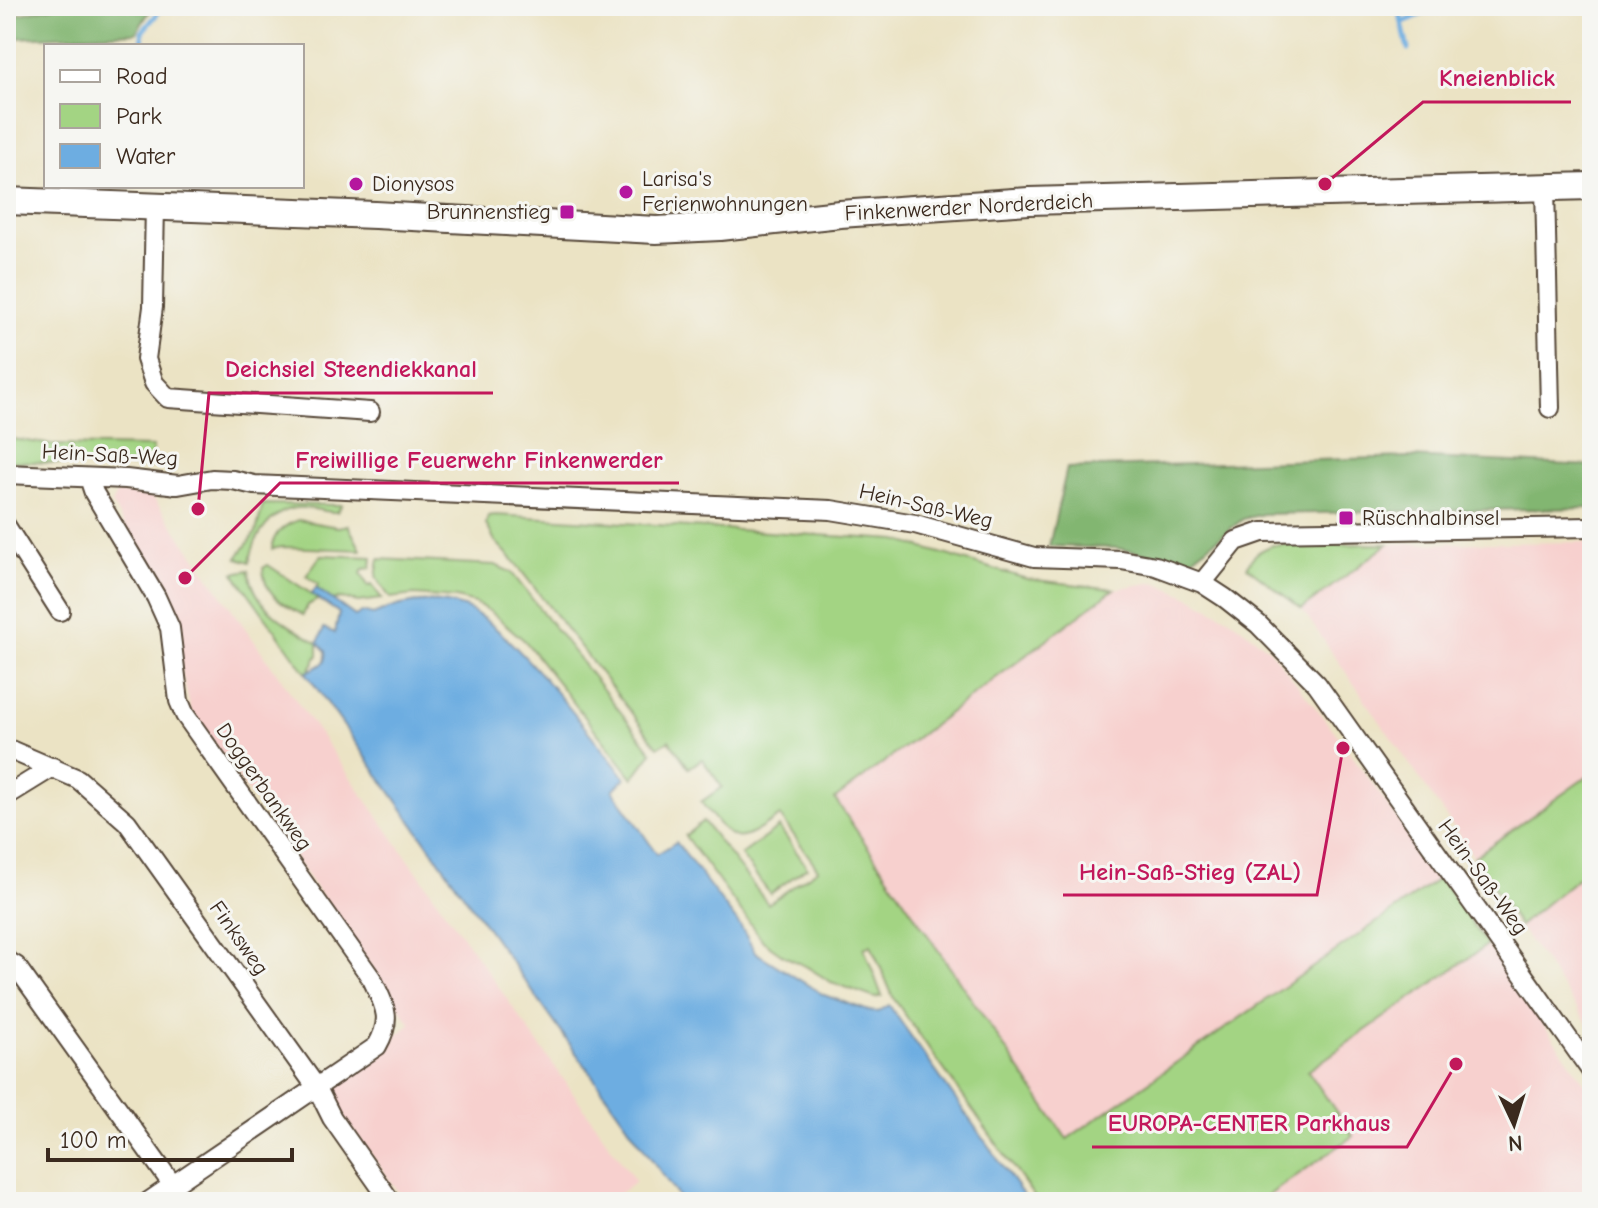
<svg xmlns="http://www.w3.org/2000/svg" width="1598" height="1208" font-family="'Comic Neue',sans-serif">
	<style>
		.built { fill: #f7d0ce }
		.green { fill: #a3d483; stroke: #6f7f50; stroke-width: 2 }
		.forest { fill: #82b671; stroke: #5e7048; stroke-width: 2 }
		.water { fill: #6dade1; stroke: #546c80; stroke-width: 2 }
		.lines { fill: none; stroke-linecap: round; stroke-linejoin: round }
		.stream { stroke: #6dade1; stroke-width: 5 }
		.street-casing { stroke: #554637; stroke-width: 22 }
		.secondary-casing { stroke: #554637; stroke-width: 30 }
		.street { stroke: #fff; stroke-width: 18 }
		.secondary { stroke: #fff; stroke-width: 26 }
		.poi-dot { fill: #b5179e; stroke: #f6f6f2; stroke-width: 3 }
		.labels { text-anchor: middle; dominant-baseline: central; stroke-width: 6; stroke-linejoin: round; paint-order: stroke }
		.poi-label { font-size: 22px; fill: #3b2a1e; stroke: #f6f6f2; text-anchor: start }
		.street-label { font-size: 22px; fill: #3b2a1e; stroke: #f6f6f2 }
		.leader { fill: none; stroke: #c2185b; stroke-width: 3 }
		.callout-dot { fill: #c2185b; stroke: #f6f6f2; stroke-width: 3 }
		.callout-label { font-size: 24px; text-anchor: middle; font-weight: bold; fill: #c2185b; stroke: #f6f6f2; stroke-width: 6; stroke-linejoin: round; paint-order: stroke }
	</style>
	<rect width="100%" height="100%" fill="#f6f6f2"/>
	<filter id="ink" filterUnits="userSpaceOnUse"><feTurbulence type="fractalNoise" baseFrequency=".0125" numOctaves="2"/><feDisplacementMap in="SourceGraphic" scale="16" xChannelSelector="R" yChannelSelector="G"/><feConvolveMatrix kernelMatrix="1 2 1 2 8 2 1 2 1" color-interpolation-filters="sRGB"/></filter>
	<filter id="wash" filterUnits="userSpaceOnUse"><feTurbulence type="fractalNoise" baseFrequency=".006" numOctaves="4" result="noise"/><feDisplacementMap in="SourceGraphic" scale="32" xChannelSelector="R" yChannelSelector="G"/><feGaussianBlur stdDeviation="1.8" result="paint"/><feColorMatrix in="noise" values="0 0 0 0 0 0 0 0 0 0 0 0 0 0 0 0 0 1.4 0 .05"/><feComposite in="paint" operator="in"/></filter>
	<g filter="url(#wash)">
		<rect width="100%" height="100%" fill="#ebe3c4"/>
		<path class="built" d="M117,493L152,496L636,1182L607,1202H406L340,1113L327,1087L411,1024L191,711L163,593L112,504Z
			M1592,542V773L1474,857L1302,609L1388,544Z
			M1155,582L1192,598L1233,621L1270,650L1338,736L1440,878L1067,1139L835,799L1114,589Z
			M1592,866V1030L1519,926Z
			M1487,945L1592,1093V1202H1259L1353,1136L1307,1071Z"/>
		<path class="green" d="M6,438L53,445L153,447L152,467L6,461Z
			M263,504L342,505L337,512C326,513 316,508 305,508C275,505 253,536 250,562L237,558L256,532Z
			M496,515L897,540L1027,579L1114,589L835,799L1067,1139L1440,878L1487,945L1308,1071L1353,1136L1259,1202H1038L894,999L871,945L864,948L882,996L875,998L831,982L807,967L784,956L763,941L685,836L703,821L768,904L818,869L780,816C733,847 736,846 701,802L722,787L702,759L689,768L669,740L658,747L512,559L495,541L486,524L488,516Z
			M298,520L338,527L348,525L361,550L282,547L272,549C272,533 285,525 298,520Z
			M1388,544L1302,609L1247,567C1252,554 1261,550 1273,545Z
			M321,555L372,557L371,568L363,569L361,573L368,586L372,585L382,599L358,602L341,598L333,600L316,588L318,584L306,576Z
			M379,559L495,565L511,572L652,752C650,756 636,774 633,778L525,641L491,612L475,603L456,598L414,595L390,598L376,577Z
			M268,565L319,599L308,605L303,615C282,603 264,595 263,568Z
			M249,570C254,609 288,625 318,643V655L308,672L306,673L234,573Z
			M1592,773V866L1519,926L1474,857Z
			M779,827L807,867L770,894L741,855Z"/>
		<path class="forest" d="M56,6H153L136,33L14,38L11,16Z
			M1408,457L1592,466V508L1263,514L1243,519L1188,562L1116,548L1049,546L1067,468Z"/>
		<path class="water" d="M316,588L355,616L362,612L373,615C401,602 432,597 463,607C506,621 594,739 625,778L613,790L657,854L676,842L741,927L755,952L824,995L869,1011L878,1012L889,1005L1028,1202H682L306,673C316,665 328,667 326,651L318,643L324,628L335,633L339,613L311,594Z"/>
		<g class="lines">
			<path class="stream" d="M1398,6L1408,49
				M1402,23L1440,6
				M143,46L142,32L164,6"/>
		</g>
	</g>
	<g filter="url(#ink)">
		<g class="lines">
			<g class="street-casing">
				<path id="street" d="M1545,187L1550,408
					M155,205L153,307L146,359L154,383L168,398L370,412
					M6,474L126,479L178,485L212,479L233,480L254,485L831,510L915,524L1034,557L1121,560L1156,566L1202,583L1225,598L1258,624L1317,684L1592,1072
					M89,478L94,493L156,597L170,628L179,701L185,715L372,979C385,1007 393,1018 377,1046L148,1202
					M6,526L60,611
					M1202,583L1236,541L1262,532L1592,527
					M6,748L78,779L127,822L317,1088L332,1118L391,1202
					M6,796L53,767
					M6,960L16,966L172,1184"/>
			</g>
			<g class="secondary-casing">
				<path id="secondary" d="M6,201L375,215L656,230L720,227L840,214L1029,201L1592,186"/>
			</g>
			<use href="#street" class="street"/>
			<use href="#secondary" class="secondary"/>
		</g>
	</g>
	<g class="poi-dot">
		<circle cx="356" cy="184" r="8"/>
		<circle cx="626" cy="192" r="8"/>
		<rect x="559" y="204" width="16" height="16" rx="4"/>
		<rect x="1338" y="510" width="16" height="16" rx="4"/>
	</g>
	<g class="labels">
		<g class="poi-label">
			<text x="642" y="179">Larisa's<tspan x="642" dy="25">Ferienwohnungen</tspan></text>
			<text x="372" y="184">Dionysos</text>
			<text x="551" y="212" text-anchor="end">Brunnenstieg</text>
			<text x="1362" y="518">Rüschhalbinsel</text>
		</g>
		<g class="street-label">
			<text transform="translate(969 207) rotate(-3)">Finkenwerder Norderdeich</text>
			<text transform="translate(110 455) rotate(3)">Hein-Saß-Weg</text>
			<text transform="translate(926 506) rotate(13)">Hein-Saß-Weg</text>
			<text transform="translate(264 787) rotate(55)">Doggerbankweg</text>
			<text transform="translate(1483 877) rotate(54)">Hein-Saß-Weg</text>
			<text transform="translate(239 938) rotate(55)">Finksweg</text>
		</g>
	</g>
	<path class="leader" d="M1325 184L1423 102H1571M198 509L209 393H493M185 578L280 483H679M1343 748L1317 895H1063M1456 1064L1407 1147H1092"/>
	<g class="callout-dot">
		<circle cx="1325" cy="184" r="8"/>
		<circle cx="198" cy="509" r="8"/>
		<circle cx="185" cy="578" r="8"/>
		<circle cx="1343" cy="748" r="8"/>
		<circle cx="1456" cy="1064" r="8"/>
	</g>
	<g class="callout-label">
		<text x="1497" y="86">Kneienblick</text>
		<text x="351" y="377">Deichsiel Steendiekkanal</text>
		<text x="479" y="468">Freiwillige Feuerwehr Finkenwerder</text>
		<text x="1190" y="880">Hein-Saß-Stieg (ZAL)</text>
		<text x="1249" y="1131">EUROPA-CENTER Parkhaus</text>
	</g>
	<rect width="1598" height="1208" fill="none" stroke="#f6f6f2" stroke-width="32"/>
	<rect x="44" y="44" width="260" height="144" fill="#f6f6f2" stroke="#aba49d" stroke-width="2"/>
	<rect x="60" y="70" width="40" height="12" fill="#ffffff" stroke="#aba49d" stroke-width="2"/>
	<text x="116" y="84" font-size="24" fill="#3b2a1e">Road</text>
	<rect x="60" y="104" width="40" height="24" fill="#a3d483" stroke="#aba49d" stroke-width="2"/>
	<text x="116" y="124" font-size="24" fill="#3b2a1e">Park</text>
	<rect x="60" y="144" width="40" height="24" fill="#6dade1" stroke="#aba49d" stroke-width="2"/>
	<text x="116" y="164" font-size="24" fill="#3b2a1e">Water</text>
	<g transform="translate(1514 1124) rotate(176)" stroke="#f6f6f2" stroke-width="6" paint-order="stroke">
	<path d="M0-6L14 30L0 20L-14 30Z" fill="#3b2a1e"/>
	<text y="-12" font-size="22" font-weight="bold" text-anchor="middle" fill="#3b2a1e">N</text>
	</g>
	<path d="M48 1148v12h244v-12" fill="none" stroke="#3b2a1e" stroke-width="4"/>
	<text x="60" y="1148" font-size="24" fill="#3b2a1e" stroke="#f6f6f2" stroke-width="6" paint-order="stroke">100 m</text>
</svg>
